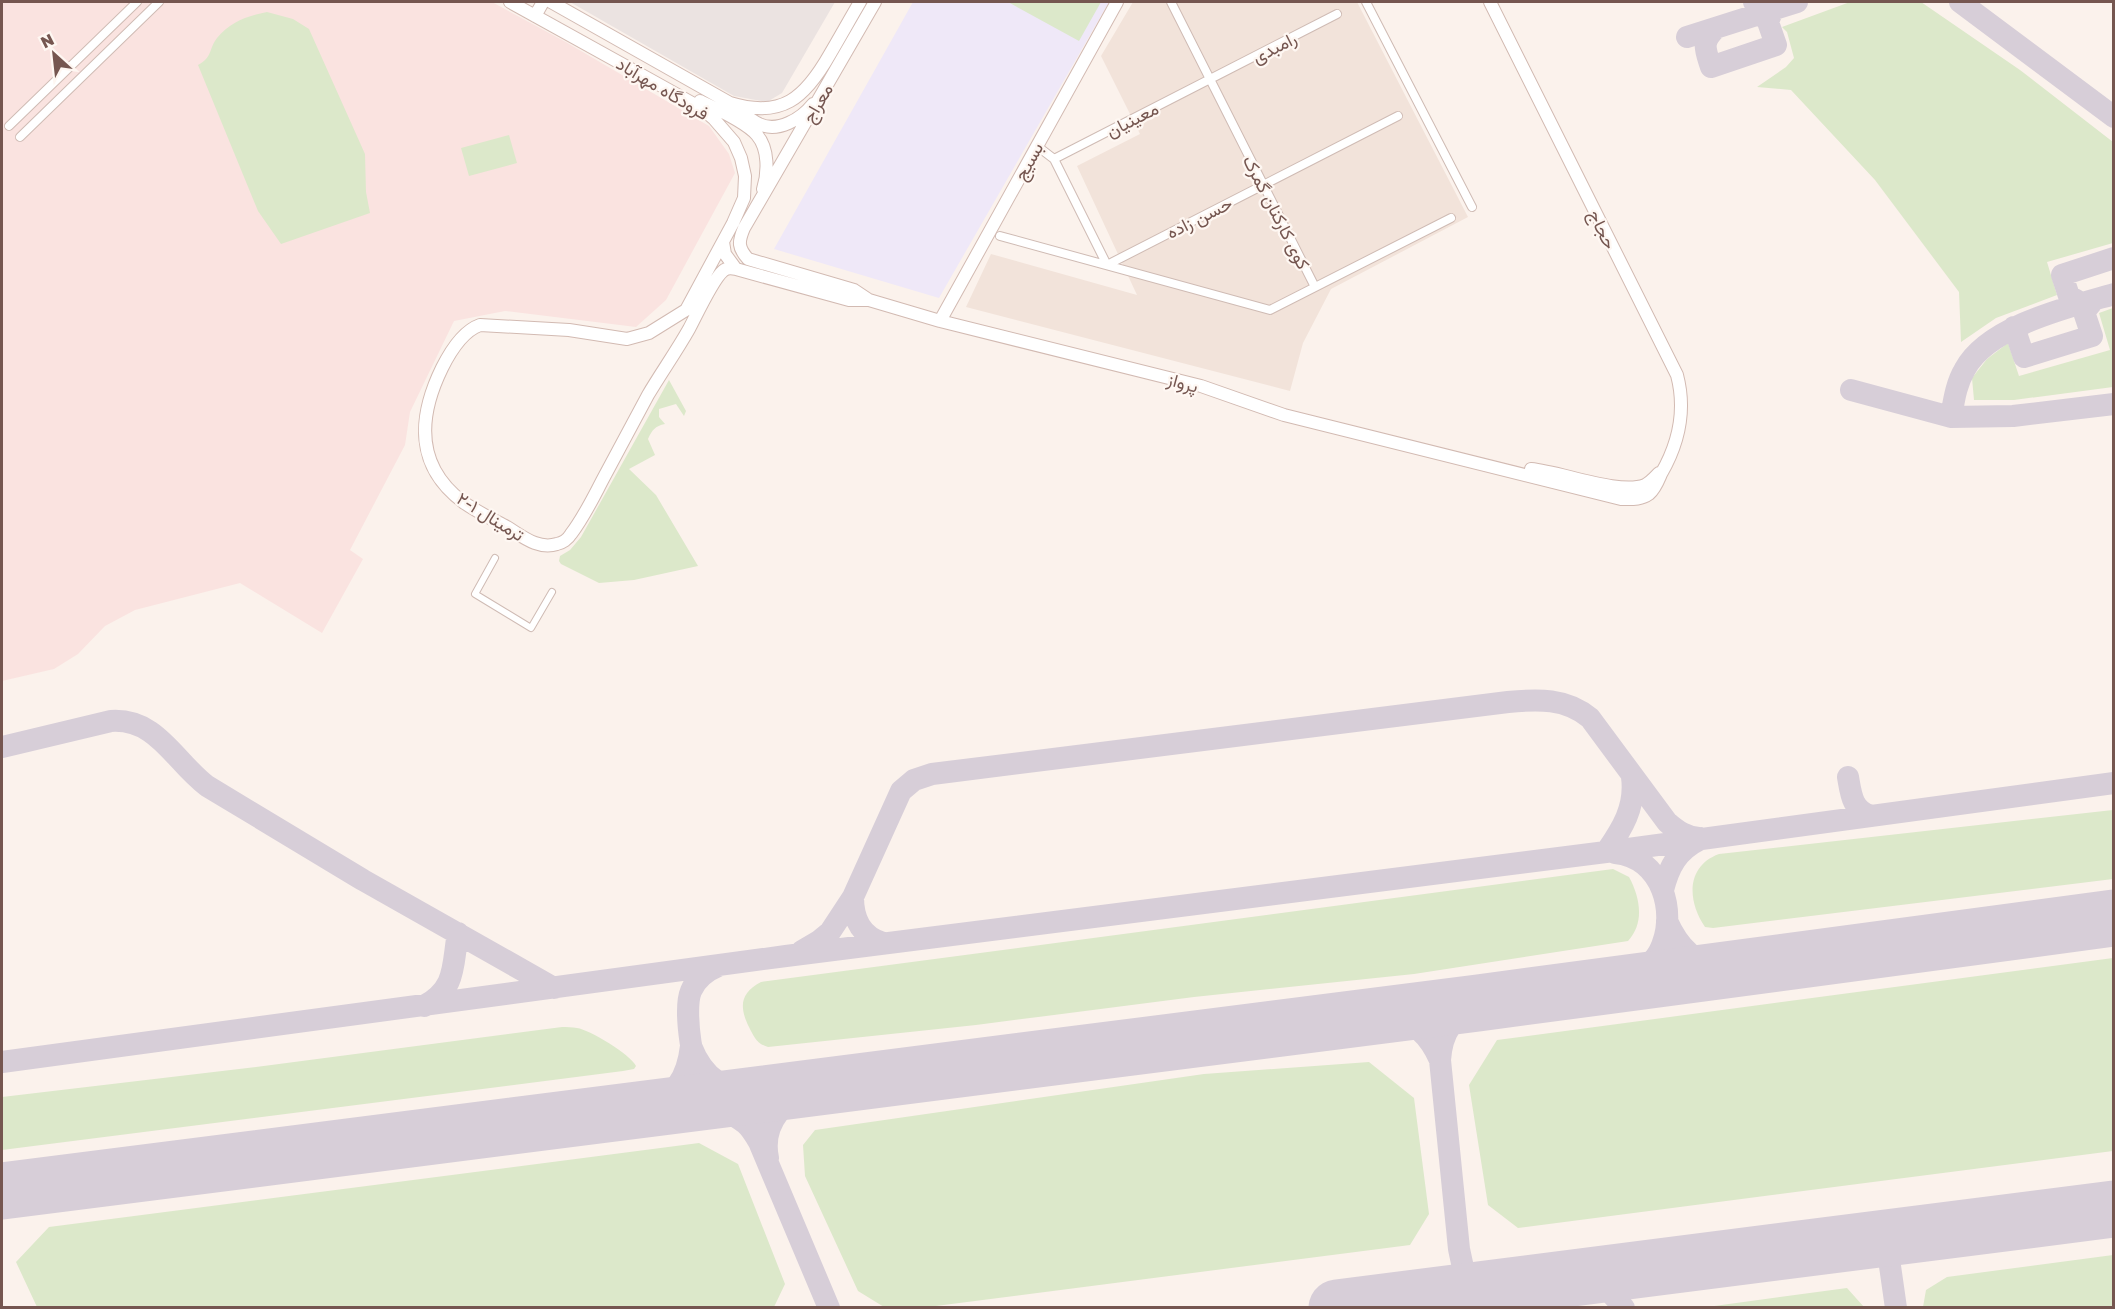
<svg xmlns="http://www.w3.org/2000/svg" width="2115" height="1309" font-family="'Golos Text',Vazirmatn,sans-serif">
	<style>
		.residential { fill: #f2e3da }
		.commercial { fill: #fae3e0 }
		.industrial { fill: #ebe3e1 }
		.education { fill: #efe8f8 }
		.green { fill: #dce8ca }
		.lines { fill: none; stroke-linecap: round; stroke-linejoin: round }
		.taxiway { stroke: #d7ced8; stroke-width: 22 }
		.runway { stroke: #d7ced8; stroke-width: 57 }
		.pedestrian-casing { stroke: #cfbbb4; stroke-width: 8 }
		.minor-casing { stroke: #cfbbb4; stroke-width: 10 }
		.secondary-casing { stroke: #d2bab2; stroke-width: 14 }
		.pedestrian { stroke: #fff; stroke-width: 6 }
		.minor { stroke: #fff; stroke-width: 8 }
		.secondary { stroke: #fff; stroke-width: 12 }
		.labels { text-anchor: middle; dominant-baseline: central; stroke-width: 4.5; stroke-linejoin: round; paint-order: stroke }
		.street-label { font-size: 18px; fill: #755650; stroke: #fef7f2 }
	</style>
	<rect width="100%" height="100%" fill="#fbf2ec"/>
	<path class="residential" d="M1133,2H1357L1468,217L1331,289L1303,343L1290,391L966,307L991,254L1137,295L1077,166L1140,134L1101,56Z"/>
	<path class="commercial" d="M2,2H492L564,41L709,126L729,154L735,173L666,300L636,327L505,311L454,321L410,412L405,445L350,550L363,559L322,633L240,583L135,610L105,626L78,654L54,669L2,681Z"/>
	<path class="industrial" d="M570,2H835L782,93L767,102L734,96Z"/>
	<path class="education" d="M913,2H1109L939,298L774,249Z"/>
	<path class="green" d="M1008,2H1101L1079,41Z
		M1850,2H1921L2020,70L2113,142V243L2047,262L2057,295L1996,318L1961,342L1959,292L1875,180L1791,90L1757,87L1786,67L1794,58L1787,32L1782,27Z
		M267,12L293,19L309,29L365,154L366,192L370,213L281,244L258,211L198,65C213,57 208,50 217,38C230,22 247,16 267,12Z
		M509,135L517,163L469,176L461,148Z
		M2113,308V387L2014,400H1974L1972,378L1987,359L2008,343L2019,376L2110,350L2099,313Z
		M669,380L686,411L684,416L676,404L659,409V417L665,424C655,426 652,430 648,439L655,455L629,469L656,495L698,566L634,580L599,583L561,564L559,561L560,556L570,550L581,537Z
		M2113,810V879L1713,928L1705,927C1687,901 1686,866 1719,854Z
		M1613,869L1629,877C1640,897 1645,923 1628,941L1414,974L1194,997L976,1025L768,1047C757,1044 754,1037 749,1027C739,1007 740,993 761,982Z
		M2113,958V1151L1518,1228L1488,1205L1469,1085L1497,1040Z
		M562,1027C567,1027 572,1027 577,1028C590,1030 630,1054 636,1066L634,1069L623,1071L2,1150V1097L256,1067Z
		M1369,1062L1414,1098L1429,1214L1410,1245L928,1307H884L858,1291L805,1176L803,1145L815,1130L1204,1074Z
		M699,1143L738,1164L785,1284L774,1307H37L16,1262L49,1227Z
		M2113,1255V1307H1923L1926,1290L1947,1277Z
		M1847,1288L1864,1307H1707Z"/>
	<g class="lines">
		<path class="taxiway" d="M1960,2L2114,117
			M1716,28C1701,43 1705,48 1711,67L1776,45L1768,22L1773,9L1760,8L1754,2
			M1687,37L1797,2
			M2083,304L2069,296L2062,275L2114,258
			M2014,327L2024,357L2092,336L2084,312L2094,300
			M1851,390L1951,417L2013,416L2114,404
			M1951,417C1954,400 1956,384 1965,369C1988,326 2069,307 2114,294
			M2,747L111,721C157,718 174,761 207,786L363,880L554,988
			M1848,777C1851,794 1852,810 1871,816
			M1606,852C1622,829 1636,807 1632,777
			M1615,853C1662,857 1679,914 1659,952C1651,966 1637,974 1624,982
			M1663,890C1669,867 1677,851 1699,840
			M853,897C853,919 861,936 883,943
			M1667,921C1679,948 1695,964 1725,968
			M802,951L819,941L830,932L853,897L901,791L914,780L932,774L1508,702C1538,699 1566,698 1590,718L1667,822C1677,831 1686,837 1699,838
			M718,966C706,971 696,979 691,991C683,1010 693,1074 705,1091C715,1105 731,1113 745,1123C751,1128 755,1135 759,1142L829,1308
			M424,1006C457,988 452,966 458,933
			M1387,1014C1414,1021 1429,1035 1440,1060
			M2,1062L786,956L1606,852L2114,783
			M683,1103H697L722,1109
			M644,1108C675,1095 687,1080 691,1046C704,1079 724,1090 757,1094
			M768,1158C761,1124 784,1101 812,1087
			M2,1198L29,1187
			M1886,1238L1896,1308
			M1595,1275L1624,1308
			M1476,1308L1468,1291L1459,1249L1440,1060C1442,1031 1453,1018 1478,1003"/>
		<path class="runway" d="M2,1191L1478,1003L2114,918
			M1337,1308L2114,1209"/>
		<g class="pedestrian-casing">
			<path id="pedestrian" d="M495,558L475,594L531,628L552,592"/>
		</g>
		<g class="minor-casing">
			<path id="minor" d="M1171,2L1315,287
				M1366,2L1472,207
				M9,126L137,2
				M20,137L159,2
				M1037,146L1054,159L1107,265L1398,116
				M1054,159L1337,14
				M1000,236L1270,310L1451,218"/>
		</g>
		<g class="secondary-casing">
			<path id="secondary" d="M510,2L649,79L701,108L714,119L734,142L741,158L745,176L744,198L733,223L686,310L649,333L627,339L569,330L480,325C463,331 450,352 442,368C418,417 415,466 463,502C477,512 492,519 507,527C522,536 538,550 557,544C562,543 568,539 571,534C584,517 593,498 603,479C618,451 633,423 648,395C661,373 676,352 689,329C696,316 713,279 723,271C727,267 732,268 736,269
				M551,2L730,103C782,119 805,98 830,54C840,37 850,19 860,2
				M875,2L744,228C738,242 738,248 748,259L854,290L869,300L940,321L1201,386L1284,415L1621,499C1631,499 1641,500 1649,494C1655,489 1658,481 1661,474C1679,443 1686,409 1677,375L1490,2
				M535,16L543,2
				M700,101C715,108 746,122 757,135C769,149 768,173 763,189
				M735,107C743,113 750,120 759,124C778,133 801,119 813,104
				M723,242L725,254L736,269L849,300H867
				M940,321L1117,2
				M1531,469C1562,472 1619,495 1645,485C1651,482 1655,477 1659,473"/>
		</g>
		<use href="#pedestrian" class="pedestrian"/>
		<use href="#minor" class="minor"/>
		<use href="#secondary" class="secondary"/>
	</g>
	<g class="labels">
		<g class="street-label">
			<text transform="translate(1274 47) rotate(-27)">رامبدی</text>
			<text transform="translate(663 88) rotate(31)">فرودگاه مهرآباد</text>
			<text transform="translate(817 103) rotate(-60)">معراج</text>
			<text transform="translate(1132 119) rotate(-27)">معینیان</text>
			<text transform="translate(1028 161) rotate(-61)">بسیج</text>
			<text transform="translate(1277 212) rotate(63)">کوی کارکنان گمرک</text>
			<text transform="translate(1199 217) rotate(-27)">حسن زاده</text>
			<text transform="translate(1603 229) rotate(64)">حجاج</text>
			<text transform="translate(1183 382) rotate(15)">پرواز</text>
			<text transform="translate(491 516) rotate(32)">ترمینال ۱-۲</text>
		</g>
	</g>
	<rect width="2115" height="1309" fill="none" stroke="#755650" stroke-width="6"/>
	<g transform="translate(54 54) rotate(333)" stroke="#fef7f2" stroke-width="4.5" paint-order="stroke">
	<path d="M0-4.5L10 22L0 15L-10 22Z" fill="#755650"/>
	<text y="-9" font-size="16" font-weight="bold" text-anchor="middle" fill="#755650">N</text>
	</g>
</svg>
